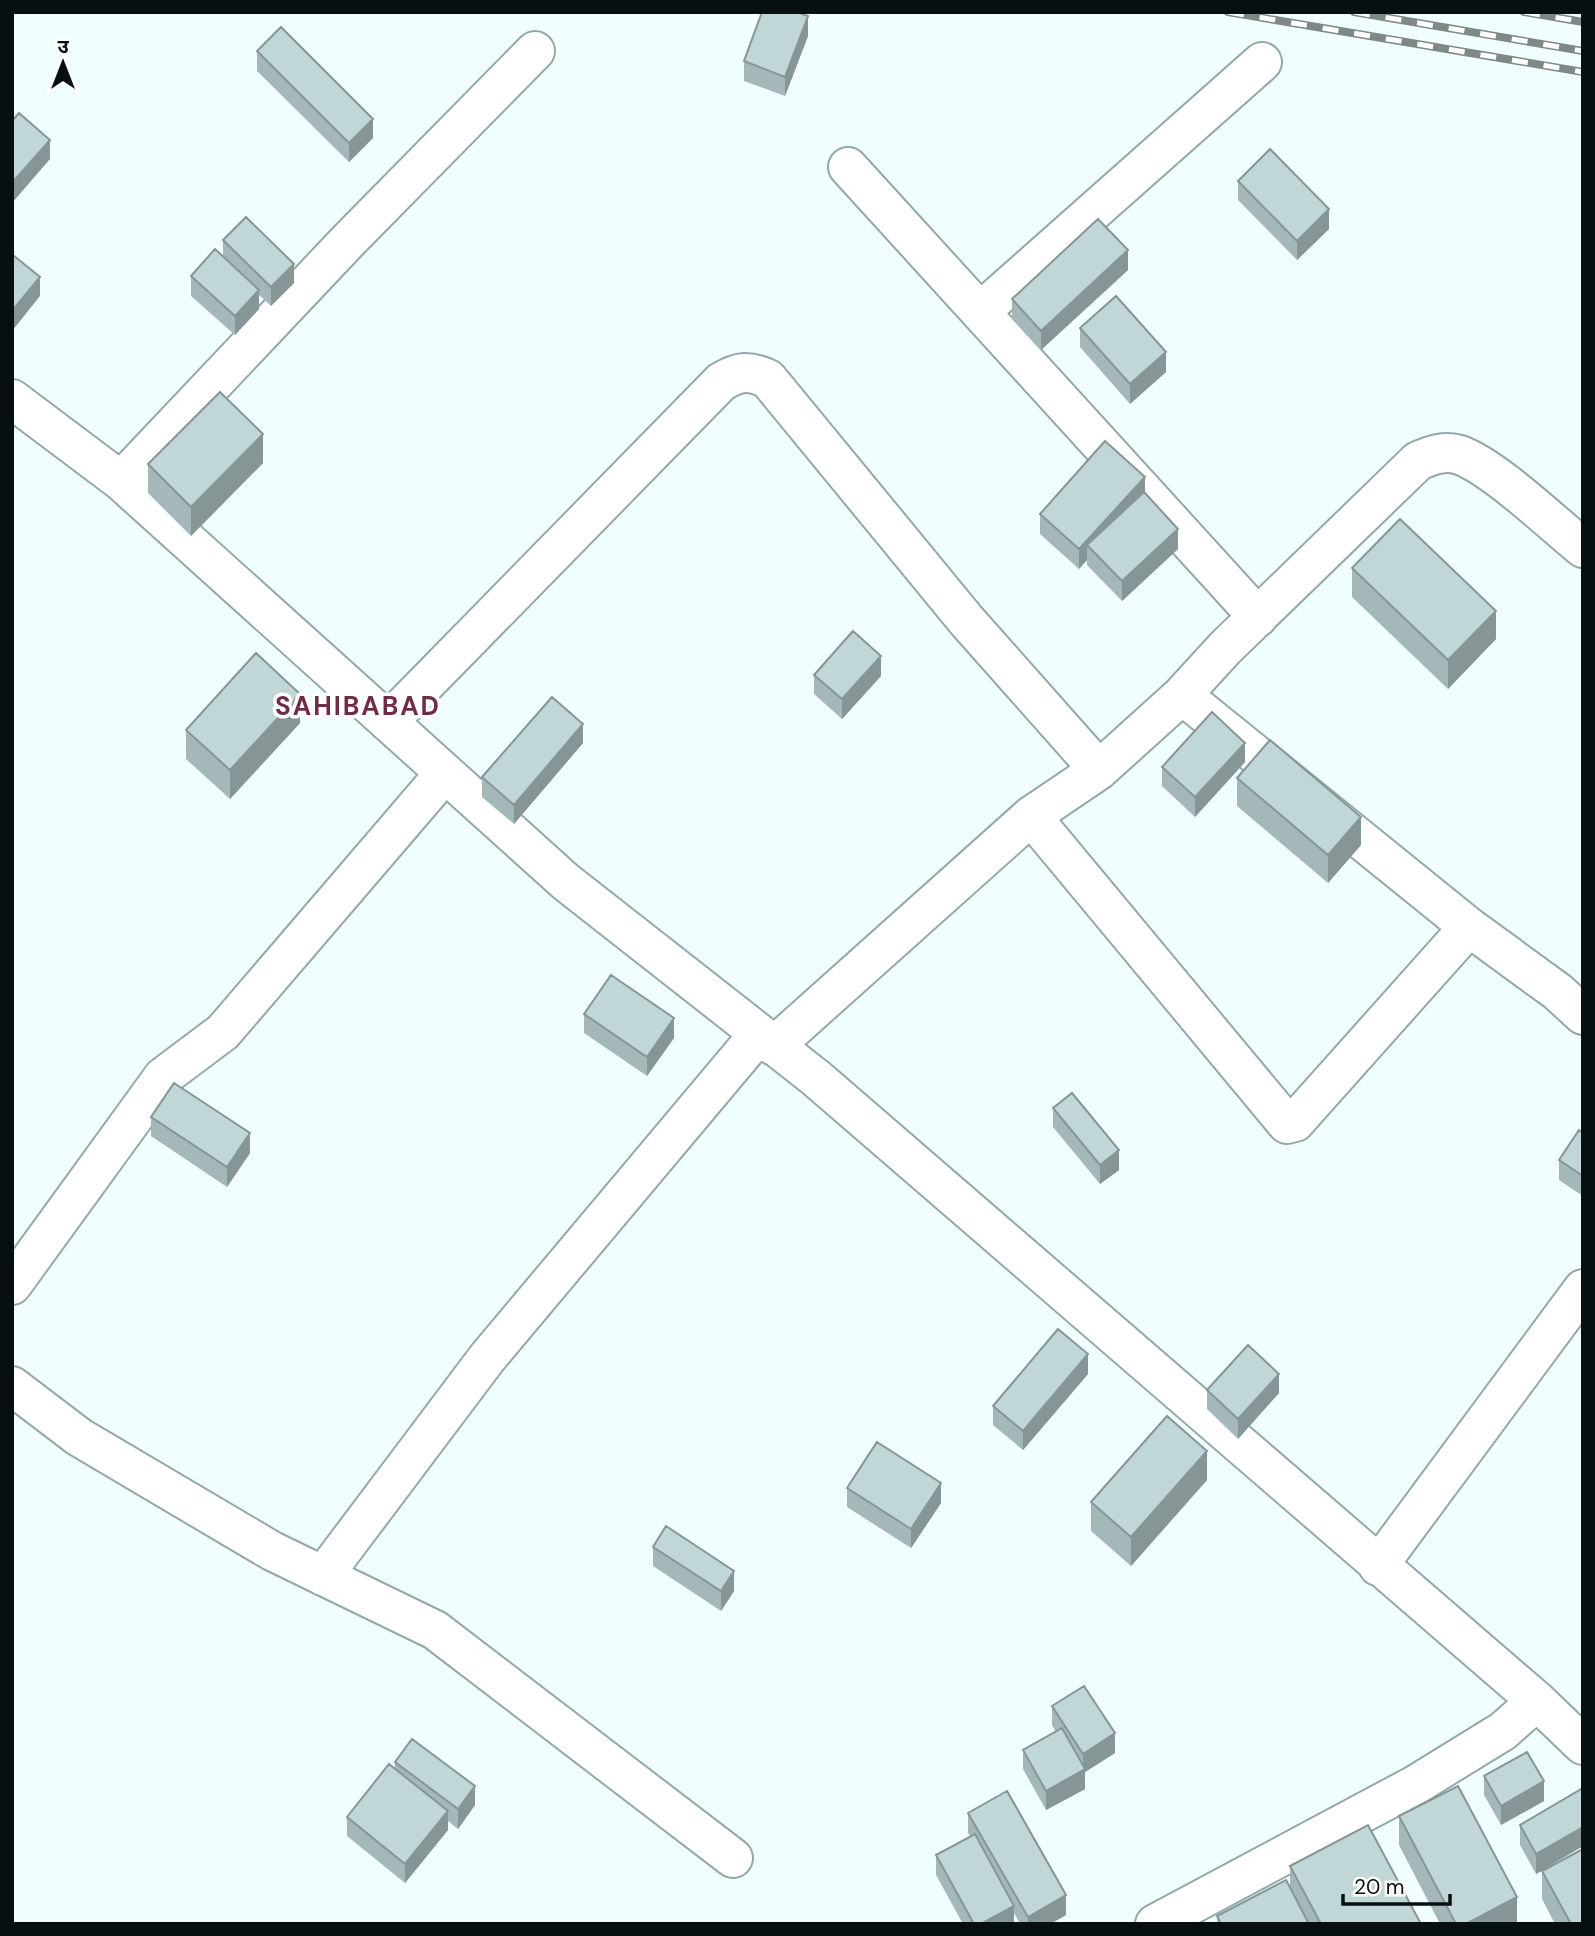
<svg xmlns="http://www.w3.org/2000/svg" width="1595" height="1936" font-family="'DM Sans','Noto Sans Devanagari',sans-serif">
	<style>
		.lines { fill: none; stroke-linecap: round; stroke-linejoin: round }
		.minor-casing { stroke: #94a8a9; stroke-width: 42 }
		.minor { stroke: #fff; stroke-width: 38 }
		.rail-casing { stroke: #7e8889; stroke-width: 8 }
		.rail { stroke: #fff; stroke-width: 5; stroke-dasharray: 16; stroke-linecap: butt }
		.wall { fill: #a5b8b9 }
		.shaded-wall { fill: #869696 }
		.building { fill: #c0d6d7; stroke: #869696; stroke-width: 2 }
		.labels { text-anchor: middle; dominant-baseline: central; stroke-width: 7; stroke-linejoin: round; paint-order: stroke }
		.district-label { font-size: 26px; font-weight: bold; letter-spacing: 2px; fill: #702c45; stroke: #fff }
	</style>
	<rect width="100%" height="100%" fill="#f1feff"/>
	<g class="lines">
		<g class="minor-casing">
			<path id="minor" d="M848,167L1258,617
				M980,312L1262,62
				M12,399L121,481L566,882L816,1078L1537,1701L1583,1745
				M121,481L347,242L535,51
				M1182,695L1469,927L1558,992L1583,1015
				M388,722L721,382C739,371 749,370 768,379L966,620L1099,770
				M1031,816L1287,1124L1295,1122L1469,927
				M774,1046L1031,816L1099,770L1182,695L1225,648L1418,461C1432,455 1445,450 1460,455C1495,468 1552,523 1583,548
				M12,1285L163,1077L223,1032L445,773
				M12,1386L79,1437L272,1551L435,1630L733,1858
				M1378,1566L1583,1289
				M323,1576L487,1358L759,1034
				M1155,1924L1417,1784L1503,1731L1537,1701"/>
		</g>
		<use href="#minor" class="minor"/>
		<g class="rail-casing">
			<path id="rail" d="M1228,12L1583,72
				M1354,12L1583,51
				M1524,12L1583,22"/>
		</g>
		<use href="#rail" class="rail"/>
	</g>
	<path class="wall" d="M808,36L785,96L744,81V61Z
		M257,51L373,138L349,162L257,71Z
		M1238,181L1329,229L1297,260L1238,200Z
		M223,240L294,283L271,306L259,295V309L235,335L191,296V276L223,256Z
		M1128,270L1041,350L1012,319V299Z
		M1080,328L1166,372L1130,404L1080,347Z
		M263,463L191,536L148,493V464Z
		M1145,493L1178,549L1122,601L1087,565V560L1079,569L1040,534V514Z
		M1352,568L1496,639L1448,689L1352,597Z
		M814,675L881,676L842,719L814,694Z
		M300,723L230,799L186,759V730Z
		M583,743L514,824L482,797V777Z
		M1245,762L1195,817L1162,786V767Z
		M1237,778L1361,845L1328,883L1237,806Z
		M584,1014L674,1038L647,1076L584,1033Z
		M1053,1108L1119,1170L1100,1184L1053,1127Z
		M151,1117L250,1153L227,1187L151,1136Z
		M1583,1133V1196L1559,1180V1160Z
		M1088,1374L1023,1450L993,1425V1406Z
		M1207,1390L1279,1393L1238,1439L1207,1409Z
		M1207,1480L1131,1566L1091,1531V1502Z
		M847,1488L941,1503L911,1548L847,1507Z
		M653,1547L734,1591L721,1611L653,1566Z
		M1052,1706L1115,1753L1085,1772V1789L1046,1810L1023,1769V1750L1056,1732L1052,1725Z
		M395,1762L475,1805L458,1829L448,1821V1830L405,1883L347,1836V1817L395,1769Z
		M1484,1776L1544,1801L1501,1825L1484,1795Z
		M1583,1788V1846L1536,1874L1520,1845V1825Z
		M968,1813L1066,1915L1050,1924H1020L1014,1913V1924H963L936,1875V1855L970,1836L968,1833Z
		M1399,1816L1517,1924H1440L1399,1845Z
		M1290,1866L1421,1924H1217V1916L1290,1889Z
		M1542,1871L1583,1924H1555L1542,1899Z"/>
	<path class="shaded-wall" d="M808,16V36L785,96V77Z
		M373,119V138L349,162V143Z
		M50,140V159L12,203V183Z
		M1329,209V229L1297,260V241Z
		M1128,250V270L1041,350V331Z
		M294,264V283L271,306V287Z
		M40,277V296L12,331V311Z
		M259,290V309L235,335V316Z
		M1166,352V372L1130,404V384Z
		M263,434V463L191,536V507Z
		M1145,477V496L1087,545V560L1079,569V549Z
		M1178,529V549L1122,601V581Z
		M1496,611V639L1448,689V660Z
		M881,656V676L842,719V699Z
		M300,694V723L230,799V770Z
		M583,724V743L514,824V805Z
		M1245,743V762L1195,817V797Z
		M1361,817V845L1328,883V855Z
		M674,1018V1038L647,1076V1057Z
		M250,1133V1153L227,1187V1167Z
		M1119,1150V1170L1100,1184V1165Z
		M1088,1354V1374L1023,1450V1431Z
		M1279,1374V1393L1238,1439V1419Z
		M1207,1451V1480L1131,1566V1537Z
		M941,1483V1503L911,1548V1529Z
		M734,1571V1591L721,1611V1591Z
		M1115,1733V1753L1085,1772V1789L1046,1810V1791L1083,1770V1754Z
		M1544,1781V1801L1501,1825V1806Z
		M475,1786V1805L458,1829V1809Z
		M448,1811V1830L405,1883V1864Z
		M1583,1827V1846L1536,1874V1854Z
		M1066,1895V1915L1050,1924H1028V1917Z
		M1517,1897V1924H1466Z
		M1014,1906V1924H981Z"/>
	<path class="building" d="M762,12H797L808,16L785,77L744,61Z
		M281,27L373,119L349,143L257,51Z
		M19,113L50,140L12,183V121Z
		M1270,149L1329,209L1297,241L1238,181Z
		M246,217L294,264L271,287L223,240Z
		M1098,219L1128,250L1041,331L1012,299Z
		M215,249L259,290L235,316L191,276Z
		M13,255L40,277L12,311V257Z
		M1116,296L1166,352L1130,384L1080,328Z
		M220,392L263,434L191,507L148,464Z
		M1105,441L1145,477L1079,549L1040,514Z
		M1144,492L1178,529L1122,581L1087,545Z
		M1400,519L1496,611L1448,660L1352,568Z
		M853,631L881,656L842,699L814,675Z
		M256,653L300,694L230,770L186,730Z
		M552,697L583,724L514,805L482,777Z
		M1212,712L1245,743L1195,797L1162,767Z
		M1270,740L1361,817L1328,855L1237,778Z
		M611,975L674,1018L647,1057L584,1014Z
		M174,1083L250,1133L227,1167L151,1117Z
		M1072,1093L1119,1150L1100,1165L1053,1108Z
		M1579,1130L1583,1133V1176L1559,1160Z
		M1058,1329L1088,1354L1023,1431L993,1406Z
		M1248,1345L1279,1374L1238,1419L1207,1390Z
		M1167,1416L1207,1451L1131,1537L1091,1502Z
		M877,1442L941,1483L911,1529L847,1488Z
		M666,1526L734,1571L721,1591L653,1547Z
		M1084,1686L1115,1733L1083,1754L1052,1706Z
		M1062,1728L1085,1769L1046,1791L1023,1750Z
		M412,1739L475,1786L458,1809L395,1762Z
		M1527,1752L1544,1781L1501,1806L1484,1776Z
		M389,1764L448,1811L405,1864L347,1817Z
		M1458,1786L1517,1897L1466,1924H1456L1399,1816Z
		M1583,1788V1827L1536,1854L1520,1825Z
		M1007,1791L1066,1895L1028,1917L968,1813Z
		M1368,1825L1421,1924H1321L1290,1866Z
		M975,1834L1014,1906L981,1924H974L936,1855Z
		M1583,1849V1924H1571L1542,1871Z
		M1286,1880L1309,1924H1221L1217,1916Z"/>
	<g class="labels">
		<g class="district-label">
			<text x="358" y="706">SAHIBABAD</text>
		</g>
	</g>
	<rect width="1595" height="1936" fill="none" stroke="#080f10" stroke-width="28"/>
	<g transform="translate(63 63)" stroke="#ffffff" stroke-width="5" paint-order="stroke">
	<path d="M0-5L12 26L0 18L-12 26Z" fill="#080f10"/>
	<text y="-10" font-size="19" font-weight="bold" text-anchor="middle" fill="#080f10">उ</text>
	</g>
	<path d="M1343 1894v10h107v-10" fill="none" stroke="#080f10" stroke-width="3.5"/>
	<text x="1354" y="1894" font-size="21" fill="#080f10" stroke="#ffffff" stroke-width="5" paint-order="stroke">20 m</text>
</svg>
